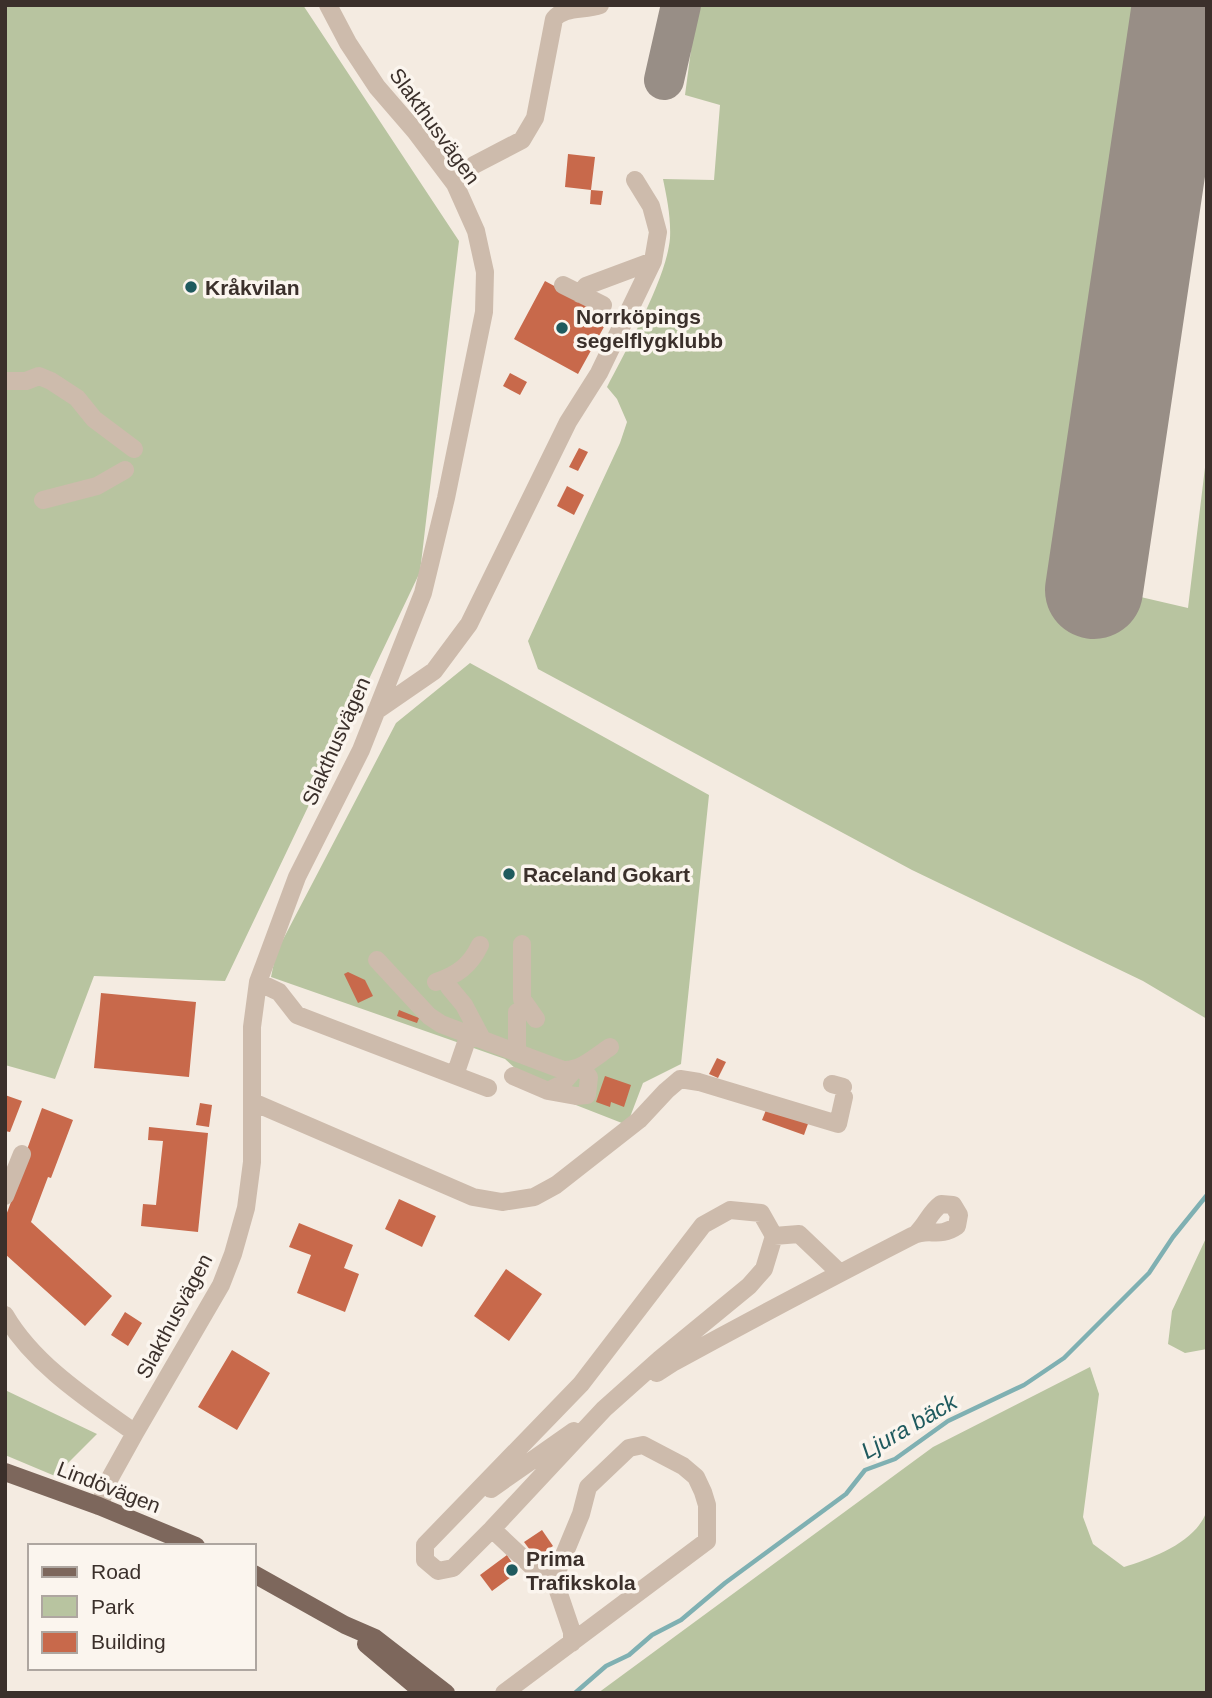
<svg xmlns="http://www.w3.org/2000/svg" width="1212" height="1698" font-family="Helvetica,sans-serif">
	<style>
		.green { fill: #b8c4a0 }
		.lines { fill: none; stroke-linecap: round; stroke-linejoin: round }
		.stream { stroke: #7fb0b2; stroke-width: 4.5 }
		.taxiway { stroke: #988e86; stroke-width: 40 }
		.runway { stroke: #988e86; stroke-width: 98 }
		.building { fill: #c8694b }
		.minor { stroke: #cdbbac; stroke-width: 18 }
		.major { stroke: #7d675c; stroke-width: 18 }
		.poi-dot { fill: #1f5a5e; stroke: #fbf5ee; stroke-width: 2.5 }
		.labels { text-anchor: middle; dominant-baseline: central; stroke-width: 7; stroke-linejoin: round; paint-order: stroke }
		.street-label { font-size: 21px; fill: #3b302b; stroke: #fbf5ee }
		.poi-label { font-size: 21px; font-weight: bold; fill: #3b302b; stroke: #fbf5ee; text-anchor: start }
		.water-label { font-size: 23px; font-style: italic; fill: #1f5a5e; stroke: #fbf5ee }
	</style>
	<rect width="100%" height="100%" fill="#f4ebe1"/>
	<path class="green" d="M5,5H303L459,241L420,572L225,981L94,976L55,1079L5,1065Z
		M697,5H1142L1056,583L1132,595L1188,608L1207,451V1019L1143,981L912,870L538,669L528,641L620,443L627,422L617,399L607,387C626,350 667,278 670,238C671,218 667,198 663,179L714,180L720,105L685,95Z
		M470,663L709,795L681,1064L643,1083L627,1125L540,1091L505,1059L271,977L276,953L396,723Z
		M1207,1236V1349L1185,1353L1168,1344L1172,1311Z
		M1090,1367L1099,1394L1083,1517L1093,1544L1124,1567C1153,1558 1197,1542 1207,1510V1693H598L933,1447Z
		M5,1390L97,1434L55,1476L5,1455Z"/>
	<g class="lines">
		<path class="stream" d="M575,1693L606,1666L629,1655L652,1635L681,1620L725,1583L846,1494L865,1470L895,1459L948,1421L1024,1385L1064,1358L1149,1273L1173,1237L1207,1195"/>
		<path class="taxiway" d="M664,80L681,5"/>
		<path class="runway" d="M1094,590L1181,5"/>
	</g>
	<path class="building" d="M568,154L595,157L591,190L565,187Z
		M591,190L603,191L601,205L590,204Z
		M545,281L610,316L578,374L514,339Z
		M510,373L527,382L520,395L503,386Z
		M579,448L588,452L578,471L569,467Z
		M567,486L584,495L574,515L557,506Z
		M348,972L365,980L373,996L358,1003L344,974Z
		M101,993L196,1002L189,1077L94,1068Z
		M399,1010L419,1018L417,1023L397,1016Z
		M717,1058L726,1062L718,1078L709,1074Z
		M605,1076L631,1085L624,1107L611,1102L610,1107L596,1102Z
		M5,1095L22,1101L10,1132L5,1131Z
		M200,1103L212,1105L209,1127L196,1125Z
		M768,1105L809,1121L804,1135L762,1120Z
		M42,1108L73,1120L51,1178L48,1177L31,1222L112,1296L85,1326L5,1254V1218L23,1170L20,1169Z
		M149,1127L208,1133L198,1232L141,1226L143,1204L156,1205L163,1141L148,1140Z
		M399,1199L436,1216L422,1247L385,1229Z
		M299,1223L353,1245L344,1268L359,1274L345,1312L297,1293L311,1255L289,1247Z
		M506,1269L542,1294L509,1341L474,1316Z
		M125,1312L142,1323L128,1346L111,1335Z
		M232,1350L270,1373L237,1430L198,1407Z
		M542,1530L553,1546L536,1558L524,1542Z
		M507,1555L518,1572L492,1591L480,1575Z"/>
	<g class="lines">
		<path class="minor" d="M455,184L474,165L522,140L535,118L554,19C565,6 584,11 600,5
			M563,285L603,305
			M580,294L586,286L653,261
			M5,381H26L39,376L51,381L77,398L94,419L134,449
			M43,500L97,486L125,470
			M376,711L434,671L469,624L568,422L599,373L653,261L658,232L651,206L635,180
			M522,944V999L536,1019
			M377,960L429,1016L441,1024L563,1070C581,1071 595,1057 610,1047
			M258,982L279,992L297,1015L488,1088
			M436,982C457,975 470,966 480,945
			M449,987L464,1005L482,1039
			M517,1012V1053
			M455,1075L469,1034
			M513,1076L548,1091L562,1084L574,1070
			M832,1084L843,1087
			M548,1091L576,1096L587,1095L589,1077L581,1067
			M253,1102L473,1197L502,1202L534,1197L556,1185L639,1120L666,1091L680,1079L699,1082L838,1124L844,1097
			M5,1196L22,1154
			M730,1210L761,1213L774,1236L764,1269L749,1286L660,1359L604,1409L492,1529L453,1568L438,1571L425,1560V1545L581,1384L703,1225Z
			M774,1236L799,1234L840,1273
			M5,1315C34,1365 89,1400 135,1433
			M657,1373L674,1362C753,1319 832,1277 912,1236C929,1227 938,1239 957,1226L959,1215L953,1205L941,1204C930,1212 927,1223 917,1233
			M491,1489L574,1431
			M99,1506L110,1478L135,1433L221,1285L233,1254L246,1208L252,1162V1027L258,982L297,877L361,750L423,593L446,498L484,312L485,272L476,231L455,184L415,131L377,87L348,43L328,5
			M492,1529L540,1574L554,1579
			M504,1693L707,1541V1505L703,1492L696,1477L683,1466L643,1445L629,1448L588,1487L581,1514L554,1579L572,1632V1643"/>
		<path class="major" d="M5,1472L99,1506L196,1546
			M254,1574L345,1625L375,1638L446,1693
			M366,1644L424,1693"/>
	</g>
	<g class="poi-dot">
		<circle cx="191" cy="287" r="7"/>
		<circle cx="562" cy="328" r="7"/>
		<circle cx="509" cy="874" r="7"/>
		<circle cx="512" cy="1570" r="7"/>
	</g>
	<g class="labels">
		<g class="street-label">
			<text transform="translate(435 126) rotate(54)">Slakthusvägen</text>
			<text transform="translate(336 741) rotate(-66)">Slakthusvägen</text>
			<text transform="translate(174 1316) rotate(-62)">Slakthusvägen</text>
			<text transform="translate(109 1487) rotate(21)">Lindövägen</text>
		</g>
		<g class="poi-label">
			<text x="205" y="287">Kråkvilan</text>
			<text x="576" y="316">Norrköpings<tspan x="576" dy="24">segelflygklubb</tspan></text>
			<text x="523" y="874">Raceland Gokart</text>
			<text x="526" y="1558">Prima<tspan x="526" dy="24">Trafikskola</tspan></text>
		</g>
		<g class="water-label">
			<text transform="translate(909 1426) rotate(-30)">Ljura bäck</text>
		</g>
	</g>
	<rect width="1212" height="1698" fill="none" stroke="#3b302b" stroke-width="14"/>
	<rect x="28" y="1544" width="228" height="126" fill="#fbf5ee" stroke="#aea6a0" stroke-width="2"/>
	<rect x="42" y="1567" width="35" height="10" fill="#7d675c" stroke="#aea6a0" stroke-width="2"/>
	<text x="91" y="1579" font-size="21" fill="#3b302b">Road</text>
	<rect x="42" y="1596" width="35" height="21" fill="#b8c4a0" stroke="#aea6a0" stroke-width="2"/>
	<text x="91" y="1614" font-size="21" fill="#3b302b">Park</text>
	<rect x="42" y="1632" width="35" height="21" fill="#c8694b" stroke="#aea6a0" stroke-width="2"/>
	<text x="91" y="1649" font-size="21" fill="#3b302b">Building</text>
</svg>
